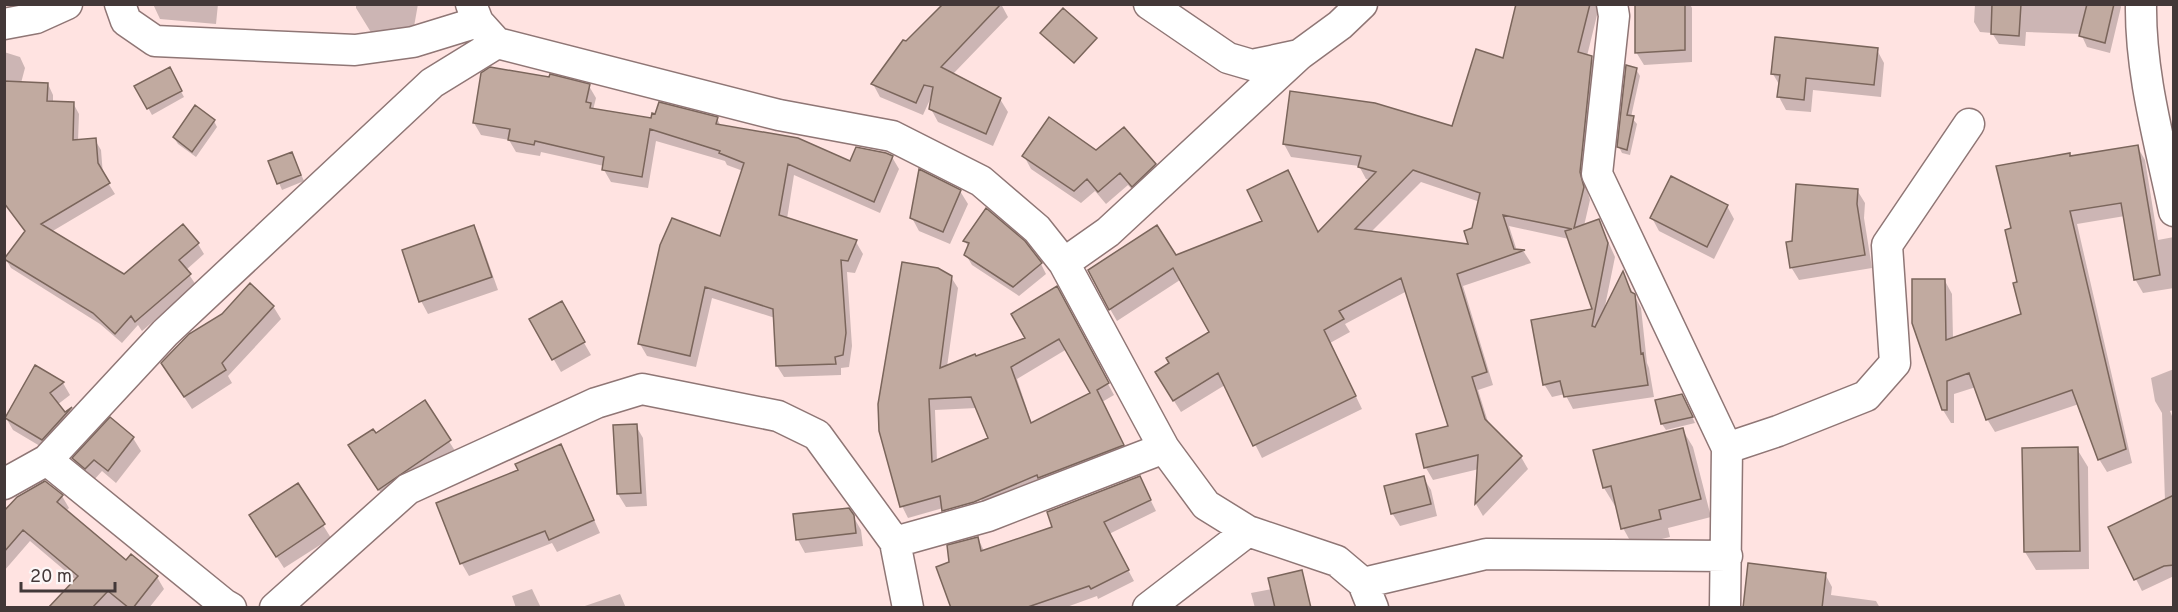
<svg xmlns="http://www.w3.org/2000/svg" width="2178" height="612" font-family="Overpass,sans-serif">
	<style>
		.shadow { fill: #0003; fill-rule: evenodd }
		.building { fill: #c1aaa0; stroke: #7a655b; stroke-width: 1.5; fill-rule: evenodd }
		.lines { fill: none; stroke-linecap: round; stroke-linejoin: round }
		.street-casing { stroke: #8f7675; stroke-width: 33 }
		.street { stroke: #fff; stroke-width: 30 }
	</style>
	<rect width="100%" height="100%" fill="#ffe3e1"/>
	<path class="shadow" d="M153,4H218L216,24L160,19Z
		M356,4H418L412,38L372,34L356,8Z
		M941,4H1001L1008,17L953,74L1000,99L1008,112L993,146L938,122L931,109L932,95L923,115L880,97L873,84L906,43L942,7Z
		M1518,4H1595L1598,11L1587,56L1591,57L1599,70L1586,186L1590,200L1584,226L1599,221L1615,257L1604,311L1623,274L1641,308L1647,363L1649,368L1654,397L1573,409L1565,394L1552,397L1544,384L1594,311L1569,239L1509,226L1517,251L1524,252L1531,263L1463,286L1493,385L1478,390L1489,425L1521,457L1528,469L1483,516L1476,504L1479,469L1433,480L1426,468L1418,435L1450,427L1407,291L1345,324L1350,332L1330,343L1362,409L1262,458L1225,385L1181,412L1164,385L1211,333L1180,280L1117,321L1110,309L1176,257L1318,234L1370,180L1366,179L1359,166L1291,157L1284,144L1453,128L1504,60ZM1421,182L1480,202L1470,246L1371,232Z
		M1637,4H1690L1692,8V62L1644,65L1636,52Z
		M1975,4H2120L2121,7L2110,53L2087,47L2081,34L2026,32L2025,46L1999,44L1992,33L1980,32L1974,22Z
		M1877,50L1884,63L1881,97L1813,90L1811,112L1786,110L1779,97L1780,86L1773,74Z
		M4,52L20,57L25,68L21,83L48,84L53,95V102L73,103L79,114L78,141L95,140L101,150L103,175L115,194L51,232L124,276L198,244L204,254L186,270L196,285L142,331L138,325L122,343L100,324L11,268L5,258L26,232L4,202Z
		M169,69L184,97L152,115L136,86Z
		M1636,69L1640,76L1631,117L1637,124L1630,155L1622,153L1619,147Z
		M589,86L596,98L593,110L652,120L717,118L721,127L851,163L892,157L899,169L880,213L794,175L787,219L856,242L863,254L855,273L847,272L852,346L849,367L841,368V375L784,377L777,366L775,318L712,298L696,367L647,356L640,344L720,237L743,171L727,165L725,161L656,141L648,188L611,182L604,170V166L541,152L540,156L516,152L509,140L481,135L474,123Z
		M214,121L217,127L196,157L178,144L174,138Z
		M2137,146L2145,160L2158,240L2174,237V288L2143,293L2135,279L2125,216L2077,224L2132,463L2107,472L2099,459L2079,404L1995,432L1987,419L1976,387L1954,394V423H1951L1943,410L1945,281L1952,294L1953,339L2022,315L2013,230L2071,158Z
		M1096,152L1155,165L1162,178L1140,198L1128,185L1106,204L1095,191L1081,203L1031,169L1024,156Z
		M295,160L304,181L282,190L270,162Z
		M1857,190L1865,203L1864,218L1872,268L1799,280L1791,267L1794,242Z
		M960,191L968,204L950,244L919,231L912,218Z
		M1727,206L1734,219L1714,259L1659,231L1652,218Z
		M473,226L480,239L498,290L428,314L421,301Z
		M965,241L1041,264L1046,274L1019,296L972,265L966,255L969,248Z
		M951,277L958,288L947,367L1027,339L1063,300L1114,395L1102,402L1129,456L950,522L943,508L908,518L902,506ZM1067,349L1092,394L1032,424L1017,379ZM977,408L990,439L937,462L935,410ZM981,498L982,501L946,511V508Z
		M561,303L591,355L561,372L531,320Z
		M273,306L281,319L228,376L232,383L192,409L170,376Z
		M2174,369V410L2170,411L2174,421V576L2142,591L2110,528L2165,501L2162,413L2155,401L2151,378Z
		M63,383L70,395L57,405L64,414L72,410L78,421L50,452L13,430L6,418Z
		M424,402L457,454L387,502L357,458L375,435Z
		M1685,402L1695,423L1666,430L1662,424Z
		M110,419L133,438L141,451L116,483L102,471L93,481L81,471L74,458Z
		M636,426L643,438L647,506L626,507L618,494Z
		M1682,429L1693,447L1711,517L1668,528L1670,537L1633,546L1623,528L1617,505L1615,506L1604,488Z
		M561,446L600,533L557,552L552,543L469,576L462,564L438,504L520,470Z
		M2077,449L2088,467L2089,569L2036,570L2025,552Z
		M1423,477L1431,490L1437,516L1400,526L1392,513Z
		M298,485L331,538L284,568L258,528Z
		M1145,489L1156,511L1109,534L1134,581L1098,599L1097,596L1064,608H952L951,563L978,538L984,551L1053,528Z
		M62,496L69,508L66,511L126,563L157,577L164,589L149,608H50L76,580L30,541L4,571V514Z
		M795,516H853L861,530L863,546L805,553L798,540Z
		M1825,574L1832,587L1831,595L1876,601L1880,608H1744Z
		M532,589L541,608H516L512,596Z
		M1272,589L1281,608H1255L1251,593Z
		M620,594L626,608H579Z"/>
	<path class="building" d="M943,4H1001L941,67L1001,98L986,134L929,109L933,87L924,85L916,103L871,84L903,40L906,41Z
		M1516,4H1590L1578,52L1592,56L1580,172L1584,187L1574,228L1599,219L1608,243L1592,326L1595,327L1623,271L1631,292L1635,294L1641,354L1643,353L1648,385L1564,397L1560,381L1543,385L1531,320L1592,309L1565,231L1572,229L1503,215L1514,249L1525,250L1457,274L1487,372L1472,377L1485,419L1522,456L1475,504L1478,455L1424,468L1416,434L1448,426L1401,278L1339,311L1344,319L1324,330L1356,396L1253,446L1218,373L1173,401L1155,372L1169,363L1166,358L1209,332L1173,268L1109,310L1088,270L1157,225L1176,255L1262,221L1247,190L1288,170L1318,232L1376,172L1358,167L1361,156L1283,144L1290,91L1375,103L1452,126L1476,49L1503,58ZM1413,170L1480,193L1472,228L1464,231L1468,244L1355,229Z
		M1635,4H1685V50L1635,53Z
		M1992,4H2021L2019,36L1991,34Z
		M2087,4H2114L2105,43L2079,36Z
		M1063,8L1097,38L1074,63L1040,33Z
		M1775,37L1878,48L1874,85L1806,78L1804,100L1777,97L1780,75L1771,74Z
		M1626,65L1637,68L1627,115L1634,116L1627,150L1617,147Z
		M170,67L182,91L147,109L134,86Z
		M490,67L549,77L550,74L590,84L586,102L591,103L590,108L651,118L652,113L655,114L659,102L718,117L716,124L798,138L850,161L856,147L886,153L893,156L874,202L788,164L779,215L857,240L848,261L841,260L846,333L843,355L835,357L836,364L776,366L773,309L705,287L690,356L638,344L660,245L672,218L720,236L744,163L719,153L720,151L650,129L642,177L602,170L604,157L535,141L534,145L508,140L510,129L473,123L481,73Z
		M4,81L48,83L47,101L74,102L73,140L96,138L98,163L110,183L41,224L124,274L183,224L199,243L179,260L191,274L135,322L131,316L115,334L93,313L4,259L25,231L4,203Z
		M195,105L215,120L192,152L173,137Z
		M1049,117L1096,150L1124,127L1156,164L1132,187L1120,173L1098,192L1087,179L1074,191L1022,156Z
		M2138,145L2160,275L2134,280L2121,203L2070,211L2126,449L2098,460L2072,390L1986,420L1969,373L1947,381V410H1942L1912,323V279H1945L1946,340L2021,314L2013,283L2017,282L2005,230L2011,228L1996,166L2070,153V156Z
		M292,152L301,175L277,184L268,161Z
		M919,169L961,190L943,232L910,218Z
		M1671,176L1728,205L1707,247L1650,218Z
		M1796,184L1858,189L1857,204L1865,255L1790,268L1786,242L1792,241Z
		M986,208L1025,241L1042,263L1013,287L964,255L969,243L963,241Z
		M474,225L492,277L419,302L402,250Z
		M902,262L938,268L952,276L940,368L975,354L976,356L1025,338L1011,314L1057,286L1109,383L1097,390L1124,445L1038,478L1037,475L974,502L942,511L940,496L900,507L879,431L878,404ZM1059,339L1090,393L1031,423L1011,367ZM971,397L988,438L932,462L929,399Z
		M250,283L274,306L222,363L226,370L184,397L161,363L189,334L222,314Z
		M562,301L585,342L552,360L529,319Z
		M35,365L64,382L50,393L65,412L72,407L42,440L5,418Z
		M1682,394L1693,417L1661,424L1655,400Z
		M425,400L451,440L378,490L348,445L373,429L376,433Z
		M110,417L134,437L108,471L94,460L85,469L72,458Z
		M637,424L641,493L617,494L613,425Z
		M1683,428L1701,499L1659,510L1661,519L1621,529L1611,486L1603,488L1593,450Z
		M561,444L594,520L549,540L545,531L460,564L436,503L518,470L515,464Z
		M2078,447L2080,551L2024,552L2022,448Z
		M1140,476L1151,500L1104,522L1129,570L1091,589L1089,586L1025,608H951L936,567L949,562L947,545L978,537L981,551L1052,527L1047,512Z
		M1424,476L1431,504L1391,514L1384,486Z
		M45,481L63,495L57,502L126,560L131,554L158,576L133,608H129L108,591L92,608H48L78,576L23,530L4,552V511L17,497Z
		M298,483L325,524L276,557L249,515Z
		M2174,495V565L2164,566L2134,580L2108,527Z
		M849,508L854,515L856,533L796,540L793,514Z
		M1748,563L1826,573L1822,608H1743Z
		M1302,570L1311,608H1275L1268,578Z"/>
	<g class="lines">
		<g class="street-casing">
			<path id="street" d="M120,4L126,21L155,41L355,50L413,42L478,22
				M471,4L478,22L497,43L779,115L892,136L981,181L1037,229L1064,263L1164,448L1206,505L1248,531L1337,561L1363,583L1373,608
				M1149,4L1228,58L1252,65L1299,55
				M1612,4L1614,16L1597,174L1727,448L1725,608
				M2141,4C2140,74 2160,143 2174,211
				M4,24L36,18L67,4
				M1064,263L1108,232L1299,55L1340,25L1362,4
				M1727,448L1778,431L1866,396L1895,363L1887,245L1969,124
				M47,460L224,604L231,608
				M4,484L47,460L165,333L432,83L497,43
				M895,542L988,516L1164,448
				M1363,583L1486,554L1727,556
				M275,608L408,489L596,403L642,389L778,416L817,435L895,542L908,608
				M1148,608L1248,531"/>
		</g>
		<use href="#street" class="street"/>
	</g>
	<rect width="2178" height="612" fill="none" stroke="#433838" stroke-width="12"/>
	<path d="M21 582v9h94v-9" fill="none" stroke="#433838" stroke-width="3"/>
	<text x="30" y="582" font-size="18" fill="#433838" stroke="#fcf6f6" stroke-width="4.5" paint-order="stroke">20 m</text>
</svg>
